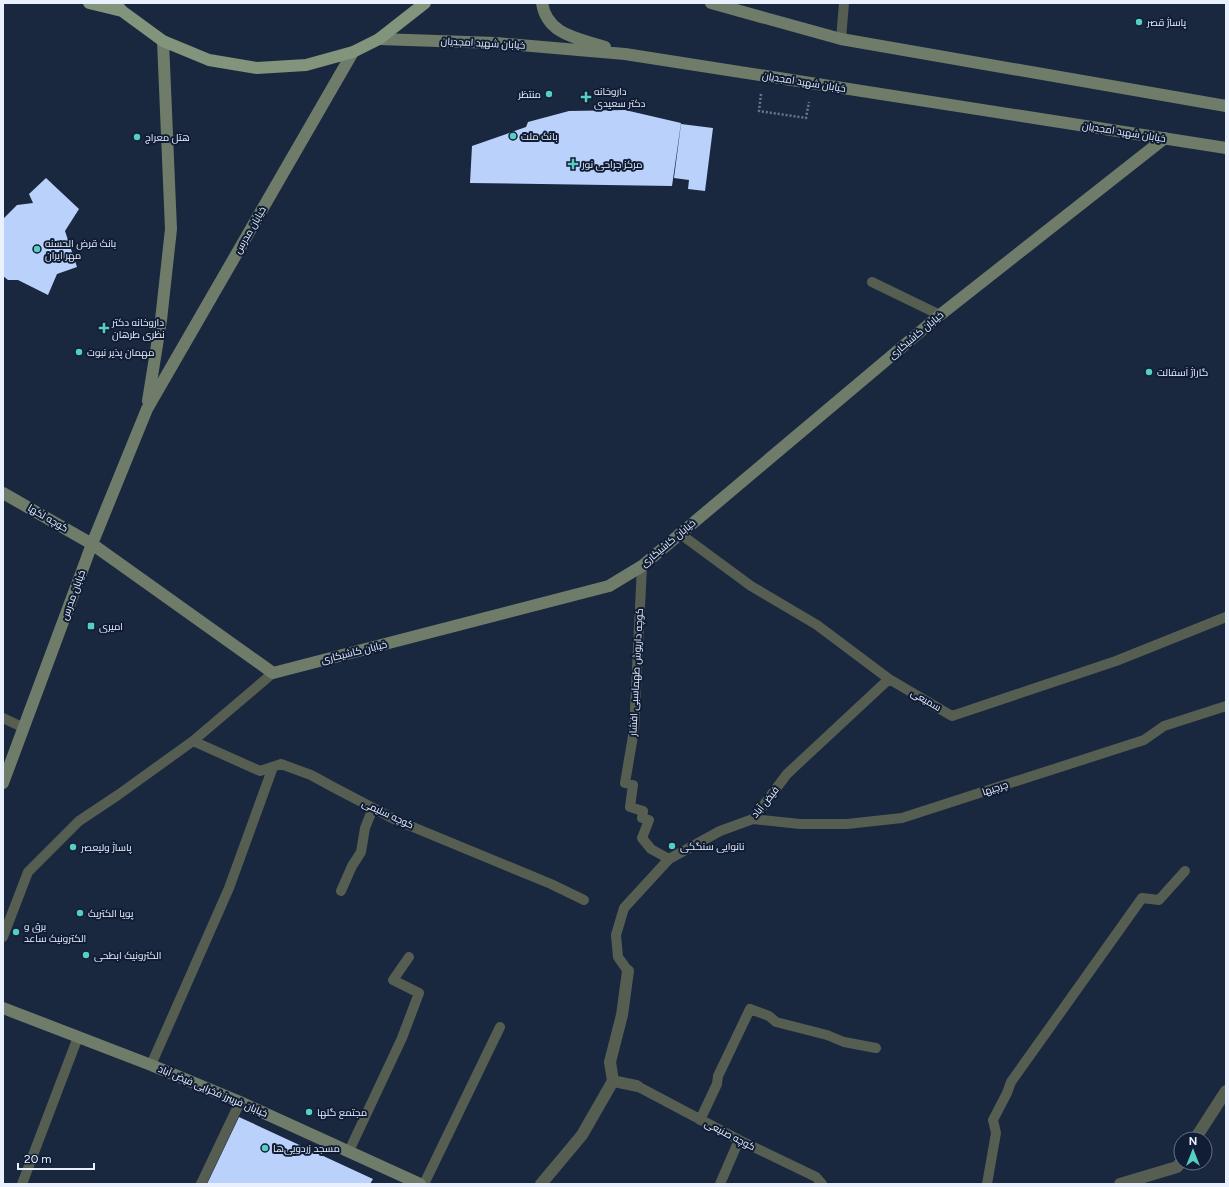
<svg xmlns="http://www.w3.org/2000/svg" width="1229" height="1187" font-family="Figtree,Cairo,sans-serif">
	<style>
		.building { fill: #b9d1fb }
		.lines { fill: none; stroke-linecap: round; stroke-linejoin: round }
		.path { stroke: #6c778b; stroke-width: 2.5; stroke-dasharray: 2 2; stroke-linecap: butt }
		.lane { stroke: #555e51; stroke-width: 10 }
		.street { stroke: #555e51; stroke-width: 12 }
		.secondary { stroke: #6f7c69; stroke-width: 12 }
		.primary { stroke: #82947b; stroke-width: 12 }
		.poi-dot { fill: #57cec2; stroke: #101d35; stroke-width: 1.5 }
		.labels { text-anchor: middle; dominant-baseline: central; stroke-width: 4; stroke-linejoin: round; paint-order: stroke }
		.poi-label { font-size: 10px; fill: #e9f1ff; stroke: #101d35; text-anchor: start }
		.street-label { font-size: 10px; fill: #e9f1ff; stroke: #101d35 }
	</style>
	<rect width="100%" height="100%" fill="#19273f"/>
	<path class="building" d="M625,110L681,123L672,186L470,183L472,146L526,127L528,122L569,111Z
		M681,124L713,128L705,191L688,189L689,180L674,178Z
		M46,178L79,209L65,231L77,267L57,274L48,295L18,280H8L3,276V219L17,205L33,203L29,194Z
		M239,1117L373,1179L370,1184H207Z"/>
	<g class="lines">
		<path class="path" d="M761,94L759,111L806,118L809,102"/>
		<path class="lane" d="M841,39L844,3
			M872,282L940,315
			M679,533L751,586L817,625L889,679L952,716L1116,661L1226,617
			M642,566L634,730L625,783L633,785L630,807L643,811L642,818L649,820L642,838L651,849L669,859
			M3,718L24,728
			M193,741L260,771L281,764L311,775L333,787L396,820L551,884L584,900
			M753,819L800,824H847L902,818L1144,740L1164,726L1226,706
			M341,891L352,866L361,852L365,828L373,808
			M3,937L28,872L79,821L118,795L193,741L273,673
			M628,971L618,957L616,935L624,908L669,859L720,831L753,819L787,774L889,679
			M151,1065L229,888L273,767
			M637,1086L739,1140L816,1177L822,1184
			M700,1120L717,1084L718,1076L750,1009L769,1016L776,1022L827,1035L844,1042L876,1048
			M349,1151L402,1038L419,993L393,980L409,957
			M22,1184L78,1037
			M201,1184L240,1102
			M424,1184L500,1027
			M720,1184L739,1140
			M987,1184L996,1133L993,1120L1007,1093L1011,1082L1142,898L1159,900L1185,871"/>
		<path class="street" d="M613,1081L637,1086
			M1195,1139L1226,1091
			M541,1184L582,1135L613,1081L610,1062L622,1015L628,971
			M1120,1184L1177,1167L1181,1162"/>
		<path class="secondary" d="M542,3C547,35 578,38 605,47
			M711,3L841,39L1226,106
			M379,39L496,43L625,54L1226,148
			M148,401L161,320L171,229L163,41
			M3,493L92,544L273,673L609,586L642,566L940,315L1165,138
			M3,783L92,544L147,409L353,52
			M3,1008L151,1065L240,1102L420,1184"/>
		<path class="primary" d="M89,3L122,11
			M115,3L122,11L163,41L209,60L257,68L306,65L353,52L379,39L425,3"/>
	</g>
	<g class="poi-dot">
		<circle cx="1139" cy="22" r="4"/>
		<circle cx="549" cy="94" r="4"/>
		<path d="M584 91h4v4h4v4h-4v4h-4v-4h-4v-4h4z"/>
		<circle cx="513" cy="136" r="4"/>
		<circle cx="137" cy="137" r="4"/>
		<path d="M571 158h4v4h4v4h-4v4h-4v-4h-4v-4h4z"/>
		<circle cx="37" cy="249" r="4"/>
		<path d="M102 322h4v4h4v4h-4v4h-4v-4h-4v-4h4z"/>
		<circle cx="79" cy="352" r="4"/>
		<circle cx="1149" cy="372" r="4"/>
		<rect x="87" y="622" width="8" height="8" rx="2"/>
		<circle cx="672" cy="846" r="4"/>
		<circle cx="73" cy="847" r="4"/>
		<circle cx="80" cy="913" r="4"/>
		<circle cx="16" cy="932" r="4"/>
		<circle cx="86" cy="955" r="4"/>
		<circle cx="309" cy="1112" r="4"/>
		<circle cx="265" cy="1148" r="4"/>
	</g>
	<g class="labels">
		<g class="poi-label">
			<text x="1147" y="22">پاساژ قصر</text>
			<text x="594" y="91">داروخانه<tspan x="594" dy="12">دکتر سعیدی</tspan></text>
			<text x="541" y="94" text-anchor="end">منتظر</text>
			<text x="521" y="136">بانک ملت</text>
			<text x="145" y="137">هتل معراج</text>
			<text x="582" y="164">مرکز جراحی نور</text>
			<text x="45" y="243">بانک قرض الحسنه<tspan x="45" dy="12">مهر ایران</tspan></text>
			<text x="112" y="322">داروخانه دکتر<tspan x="112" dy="12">نظری طرهان</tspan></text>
			<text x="87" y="352">مهمان پذیر نبوت</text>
			<text x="1157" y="372">گاراژ آسفالت</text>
			<text x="99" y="626">امیری</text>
			<text x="680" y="846">نانوایی سنگکی</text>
			<text x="81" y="847">پاساژ ولیعصر</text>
			<text x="88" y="913">پویا الکتریک</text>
			<text x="24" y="926">برق و<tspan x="24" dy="12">الکترونیک ساعد</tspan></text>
			<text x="94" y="955">الکترونیک ابطحی</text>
			<text x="317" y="1112">مجتمع گلها</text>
			<text x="273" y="1148">مسجد زردویی‌ها</text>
		</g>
		<g class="street-label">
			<text transform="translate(483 43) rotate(3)">خیابان شهید امجدیان</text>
			<text transform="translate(804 82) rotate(9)">خیابان شهید امجدیان</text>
			<text transform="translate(1124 132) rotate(9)">خیابان شهید امجدیان</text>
			<text transform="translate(250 230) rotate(-60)">خیابان مدرس</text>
			<text transform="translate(916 335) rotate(-40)">خیابان کاشیکاری</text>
			<text transform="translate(48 518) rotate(30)">کوچه لکها</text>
			<text transform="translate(668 543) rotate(-40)">خیابان کاشیکاری</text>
			<text transform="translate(73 595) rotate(-70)">خیابان مدرس</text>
			<text transform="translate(354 652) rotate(-14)">خیابان کاشیکاری</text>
			<text transform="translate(636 672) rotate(-87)">کوچه داریوش طهماسبی افشار</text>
			<text transform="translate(926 700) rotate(30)">سمیعی</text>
			<text transform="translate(995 788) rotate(-18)">چرچیها</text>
			<text transform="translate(765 802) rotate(-51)">فیض آباد</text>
			<text transform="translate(388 814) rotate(25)">کوچه سلیمی</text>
			<text transform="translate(213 1091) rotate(23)">خیابان فریبرز فخرایی فیض آباد</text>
			<text transform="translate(730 1135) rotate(27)">کوچه صنیعی</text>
		</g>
	</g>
	<rect width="1229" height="1187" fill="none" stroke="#e9f1ff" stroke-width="8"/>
	<g transform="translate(1193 1151)"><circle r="19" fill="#101d35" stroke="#677286"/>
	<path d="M0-3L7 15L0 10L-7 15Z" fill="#57cec2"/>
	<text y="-6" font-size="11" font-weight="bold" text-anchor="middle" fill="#e9f1ff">N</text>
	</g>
	<path d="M18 1163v6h76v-6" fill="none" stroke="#e9f1ff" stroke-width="2"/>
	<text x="24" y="1163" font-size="12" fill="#e9f1ff" stroke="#101d35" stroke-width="3" paint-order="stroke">20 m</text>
</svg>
